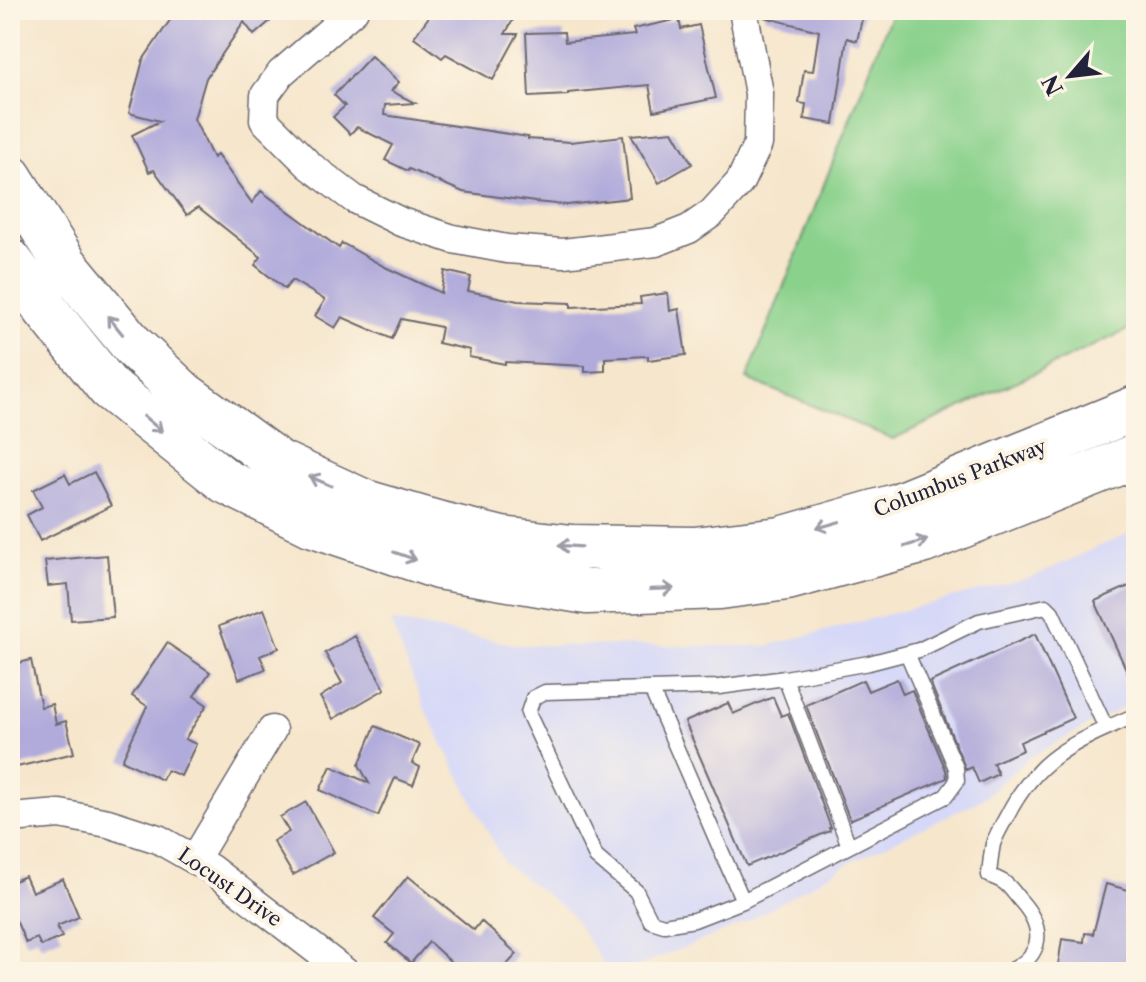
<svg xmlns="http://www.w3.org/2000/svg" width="1146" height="982" font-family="'Libre Caslon Text',serif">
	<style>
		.built { fill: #d6d8f8 }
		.green { fill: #8ad18c; stroke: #567a64; stroke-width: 2 }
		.building { fill: #b1abdb }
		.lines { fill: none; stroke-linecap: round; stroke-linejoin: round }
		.lane-casing { stroke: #6c676e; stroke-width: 17 }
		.street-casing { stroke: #6c676e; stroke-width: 31 }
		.primary-casing { stroke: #6c676e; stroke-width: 47 }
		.lane { stroke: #fff; stroke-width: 14 }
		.street { stroke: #fff; stroke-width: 28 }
		.primary { stroke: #fff; stroke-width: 44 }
		.oneway { stroke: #9c9ca7 }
		.labels { text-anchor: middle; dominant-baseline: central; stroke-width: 8; stroke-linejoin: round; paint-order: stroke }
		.street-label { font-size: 20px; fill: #22223b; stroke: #fcf5e5 }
	</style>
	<rect width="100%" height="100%" fill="#fcf5e5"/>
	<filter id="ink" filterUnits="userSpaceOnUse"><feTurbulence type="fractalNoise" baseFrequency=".0125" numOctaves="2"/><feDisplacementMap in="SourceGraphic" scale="16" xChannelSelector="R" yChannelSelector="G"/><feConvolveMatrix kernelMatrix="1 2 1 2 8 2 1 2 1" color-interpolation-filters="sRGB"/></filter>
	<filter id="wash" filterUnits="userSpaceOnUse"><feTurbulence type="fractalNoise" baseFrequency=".006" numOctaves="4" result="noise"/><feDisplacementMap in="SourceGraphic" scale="32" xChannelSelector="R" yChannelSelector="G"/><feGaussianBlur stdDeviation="1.8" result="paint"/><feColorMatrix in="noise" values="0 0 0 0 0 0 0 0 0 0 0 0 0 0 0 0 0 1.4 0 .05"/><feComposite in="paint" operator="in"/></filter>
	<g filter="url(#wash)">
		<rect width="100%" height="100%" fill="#f6e6cc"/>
		<path class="built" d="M1136,530V700L1030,757L981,800L853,861L745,923L623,972H609L570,913L504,863L425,709L390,621L520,645L766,646L1032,577Z"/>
		<path class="green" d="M893,10H1136V326L893,439L747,379Z"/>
		<g id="blocks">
			<path class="building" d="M177,10H283L254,35L244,22L206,78L194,119L213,158L217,155L252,203L261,191L339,248L342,243L385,267L441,293L445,271L471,277L468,291L518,301L571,303V307L641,304L640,297L668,293L670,311L679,309L686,355L648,360V356L605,358V371L585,372V366L505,362V364L469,357L470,350L438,343L441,327L401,319L392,339L342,317L335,328L315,316L325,300L292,280L285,289L255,265L261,257L198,207L187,215L154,170L149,172L132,135L160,121L129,113L143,60Z
				M434,10H495L513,20L505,34H518L493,80L446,54L442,58L414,37Z
				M765,10H864L857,41L847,38L834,124L804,119L806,104L799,103L804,70L813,71L819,31L764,17Z
				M679,19L681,29L699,25L716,98L654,111L649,85L568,93V95L529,97L526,33L564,32L565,42L635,35L633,29Z
				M371,56L399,82L391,91L415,103L385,105L384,115L528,137V139L570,142L623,136L630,198L567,205L535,202L463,192L409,169L408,171L385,160L393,145L357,127L350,134L333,117L345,106L334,95Z
				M673,131L692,164L659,183L631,135Z
				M94,472L111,506L40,541L27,515L42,507L33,490L65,474L70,484Z
				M107,555L113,617L71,620L68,584L48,586L45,561Z
				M1136,583V691L1095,601Z
				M264,609L279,648L260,656L266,669L239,679L219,626Z
				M1035,634L1073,718L1020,742L1023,750L993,763L998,774L979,783L972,767L966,770L930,682Z
				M355,636L385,689L333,719L320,697L342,683L325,653Z
				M167,643L210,672L194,696L207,705L185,739L196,744L181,776L167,770L162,780L122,760L147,706L132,696Z
				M31,660L41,707L52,704L56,724L66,721L74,753L13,768L10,757V665Z
				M897,679L903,694L912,690L946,770L947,778L850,820L806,705L863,680L868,691Z
				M773,697L781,716L788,713L831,828H829L830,831L747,866L685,722L728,703L733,714Z
				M375,726L420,745L412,763L420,767L413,785L395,778L378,816L320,790L331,766L369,783L359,765Z
				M306,802L334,852L293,875L273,841L289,832L280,817Z
				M25,876L32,892L63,879L79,917L57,926L62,937L41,946L37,938L26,943L10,907V883Z
				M408,876L474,930L481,921L517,954L500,972H462L429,942L411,963L387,943L394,934L374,918Z
				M1106,884L1136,892V972H1057L1062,939L1084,942L1085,933L1093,934Z"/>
		</g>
	</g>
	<g filter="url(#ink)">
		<use href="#blocks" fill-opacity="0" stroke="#6c676e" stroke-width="2"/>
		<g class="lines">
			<g class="lane-casing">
				<path id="lane" d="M907,653L956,768L957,781L946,796L743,901L694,920L664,925L651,921L636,891L596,857L528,713L533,698L545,692L719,687L785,678L869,663L919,650L979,621L1046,606L1052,612L1058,625L1106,728
					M785,678L849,846
					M651,689L743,901
					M1008,972C1045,955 1045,927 1019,899C1015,894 1011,888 1006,884C1002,880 994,878 989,875C990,865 991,854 993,844C996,835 1002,825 1007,816C1037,756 1077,741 1136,715"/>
			</g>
			<g class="street-casing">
				<path id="street" d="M354,10L281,73L265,95L264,120L309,165L354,199L401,222L453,239L507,249L563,253L656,242L689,229L712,213L740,182L758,144L759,93L743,10
					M10,818L60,814L108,823L158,839L211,869L345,972
					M195,859L272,730"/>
			</g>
			<g class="primary-casing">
				<path id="primary" d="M10,177L66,265L133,346L184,394L278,462L365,502L437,523L502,539L572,547L694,549L781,539L896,506L1136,408
					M10,261L46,310L109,388L225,481L311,524L438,567L587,592L720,587L787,578L924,541L1136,456"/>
			</g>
			<use href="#lane" class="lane"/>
			<use href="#street" class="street"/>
			<use href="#primary" class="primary"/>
		</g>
		<defs><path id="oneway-shaft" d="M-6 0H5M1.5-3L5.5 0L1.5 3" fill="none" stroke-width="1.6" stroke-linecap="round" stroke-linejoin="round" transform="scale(2)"/></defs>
		<g class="oneway">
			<use href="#oneway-shaft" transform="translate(115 325) rotate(-129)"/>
			<use href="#oneway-shaft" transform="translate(153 424) rotate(40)"/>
			<use href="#oneway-shaft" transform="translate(320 481) rotate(-156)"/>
			<use href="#oneway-shaft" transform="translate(828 525) rotate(164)"/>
			<use href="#oneway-shaft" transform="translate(916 543) rotate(-17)"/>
			<use href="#oneway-shaft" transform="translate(570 546) rotate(-176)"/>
			<use href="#oneway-shaft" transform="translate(405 556) rotate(19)"/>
			<use href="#oneway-shaft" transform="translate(662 589) rotate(-2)"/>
		</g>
	</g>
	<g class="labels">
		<g class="street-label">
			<text transform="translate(960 478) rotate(-21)">Columbus Parkway</text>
			<text transform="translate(230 887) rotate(35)">Locust Drive</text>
		</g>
	</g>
	<rect width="1146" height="982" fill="none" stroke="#fcf5e5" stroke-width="40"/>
	<g transform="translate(1070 76) rotate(242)" stroke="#fcf5e5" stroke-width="6" paint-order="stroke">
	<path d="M0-6L14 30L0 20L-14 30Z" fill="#22223b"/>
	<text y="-12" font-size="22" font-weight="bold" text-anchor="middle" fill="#22223b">N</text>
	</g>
</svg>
